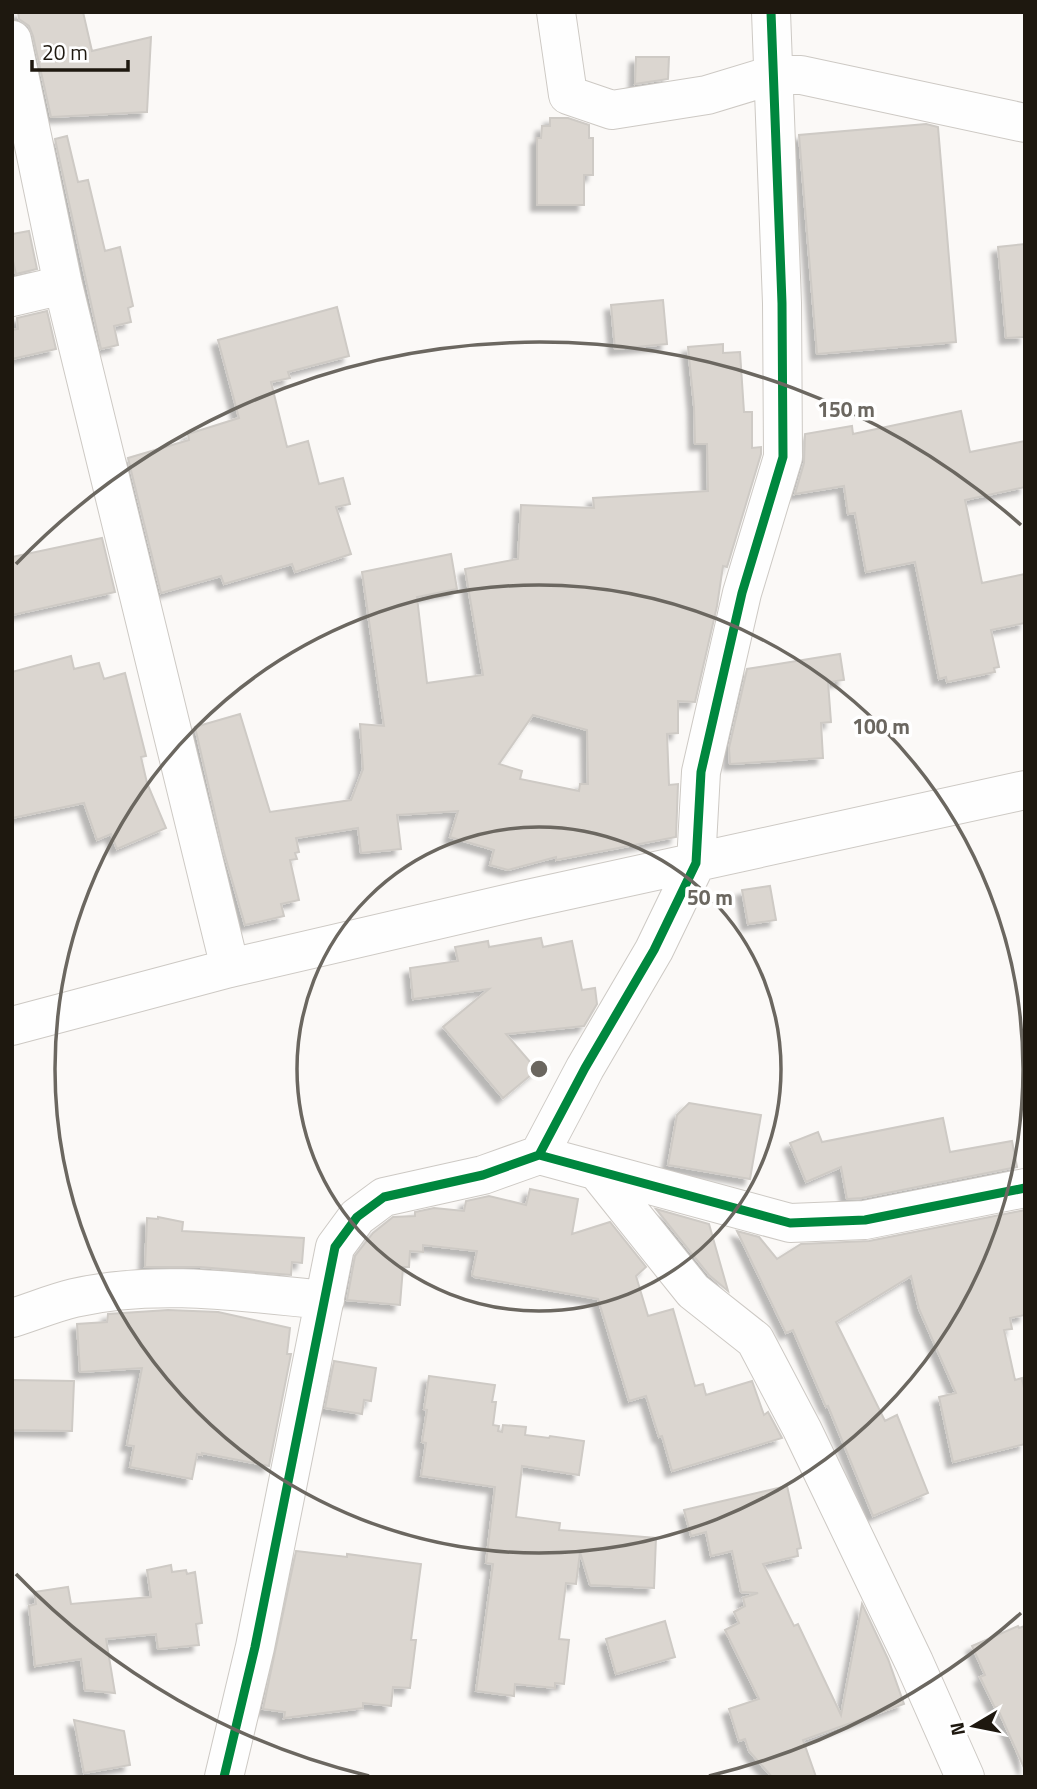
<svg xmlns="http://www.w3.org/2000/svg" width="1037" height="1789" font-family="'Titillium Web',sans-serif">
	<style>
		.building { fill: #dbd6d0; stroke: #cecac5; stroke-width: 2; fill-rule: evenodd; filter: url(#shadow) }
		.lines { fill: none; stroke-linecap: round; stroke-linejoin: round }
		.minor-casing { stroke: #cdc9c4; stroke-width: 40 }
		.minor { stroke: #fefefe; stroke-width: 38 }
		.cycleway-casing { stroke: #fff; stroke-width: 13 }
		.cycleway { stroke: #00873e; stroke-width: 9 }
		.ring { fill: none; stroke: #6b6760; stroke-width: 3.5 }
		.centre { fill: #6b6760; stroke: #fff; stroke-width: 3.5 }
		.ring-label { font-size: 21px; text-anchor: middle; font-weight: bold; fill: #6b6760; stroke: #fff; stroke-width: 7; stroke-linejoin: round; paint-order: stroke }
	</style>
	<defs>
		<filter id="shadow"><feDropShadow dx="-6" dy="6" stdDeviation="2" flood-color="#0004"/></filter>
	</defs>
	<rect width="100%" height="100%" fill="#fbf9f7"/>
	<path class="building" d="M18,12H83L92,51L151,37L147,112L51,117L33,36L29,26L19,19Z
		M636,57H669L668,79L635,84Z
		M550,118H568L589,125V138H593V175H584V205H537V138H541L542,126H550Z
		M926,124L938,127L956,342L817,354L799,135Z
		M67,136L78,182L88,180L105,251L120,247L133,306L128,308L131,322L114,326L118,345L101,349L55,139Z
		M29,231L37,269L16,274L12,257V234Z
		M1025,244V337L1006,338L998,247Z
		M663,300L667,344L615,349L611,305Z
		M337,307L349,356L288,372L290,378L271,382L287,447L308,441L319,484L343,478L350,504L336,507L351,554L295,572L292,564L224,584L221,576L161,593L128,458L189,440L188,434L239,418L218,340Z
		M47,311L56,349L12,359V330L18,329L17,318Z
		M723,344V353L740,352L744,412H752V448L761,447V454L727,567L723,566L717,606L695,702L678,701V733L667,734L669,785L678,784L676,837L556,860V857L508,870L490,865L494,850L450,837L458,811L397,815L401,849L361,853L358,828L296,838L299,852L295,853L297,859L290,860L299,900L281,904L284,916L245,925L223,849L195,727L240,714L270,812L351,800L363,769L360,724L384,726L362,572L451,554L457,589L417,597L427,683L483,675L465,569L518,559L521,505L594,508L593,498L708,491L707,444H695L694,406L688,347ZM533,715L587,730L588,784H580L579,791L520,779L522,771L499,764Z
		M961,411L970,452L1025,441V487L965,500L982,583L1025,574V623L991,630L999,667L994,668L995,672L947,682L946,677L939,679L915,562L866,572L855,513L848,514L844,486L795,494L804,463L805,434L852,426L853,434Z
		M102,538L115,592L12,615V557Z
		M840,654L844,680L828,682L831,722L821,723L823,758L730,764L729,748L747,669Z
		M71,656L74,669L99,663L104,679L125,673L146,756L141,757L147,783L166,828L117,849L111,834L97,840L84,803L12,818V672Z
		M770,886L776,920L748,924L742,890Z
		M541,938L543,947L572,941L582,990L595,988L597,1004L584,1026L506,1034L537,1070L503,1098L443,1027L489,989L413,999L410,968L458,961L455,947L488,941L489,947Z
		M689,1103L761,1115L750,1179L668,1165L677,1115Z
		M943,1118L950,1152L1012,1141L1017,1167L862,1198L847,1199L841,1167L806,1182L790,1143L818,1132L822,1142Z
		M530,1189L578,1199L572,1234L610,1222L646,1267L636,1276L648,1316L673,1309L695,1386L703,1384L706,1395L752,1381L764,1415L768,1412L782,1438L672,1471L662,1436L659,1437L646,1396L629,1401L598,1299L475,1277L472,1275L477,1251L423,1245V1252L410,1251L409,1267H403L400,1305L347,1300L355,1256L373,1233L393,1217L415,1216V1212L434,1208L464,1211L466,1201L489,1196L526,1205Z
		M656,1209L709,1224L728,1291L709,1275Z
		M1025,1210V1315L1010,1318L1012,1329L1004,1330L1015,1380L1022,1378L1025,1393V1444L953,1462L939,1397L956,1393L919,1309L911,1276L836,1322L885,1421L897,1415L928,1493L873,1516L828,1406L826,1407L793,1330L786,1333L737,1231L759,1237L777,1259L801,1244L869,1241Z
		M158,1217L183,1222L182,1231L304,1238L302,1263L292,1262L291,1275L200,1267H145L147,1218L158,1219Z
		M168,1310L218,1312L290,1328L287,1354H291L269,1466L202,1453V1455L197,1454L192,1479L130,1467L134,1446L127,1445L142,1368L80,1372L77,1324L107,1322L108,1314Z
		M334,1361L376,1368L371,1401L364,1400L362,1414L325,1408Z
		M429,1376L495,1385L492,1402H496L493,1425L499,1426L498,1431L502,1432L503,1425L526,1427L525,1435L549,1438L550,1436L584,1441L579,1475L522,1466L516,1517L560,1523L559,1530L656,1538L654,1588L590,1585L580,1552L576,1584L566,1583L559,1639L569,1640L564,1684L555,1683V1688L515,1684L514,1696L476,1691L493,1564L486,1563L495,1487L421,1476L426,1443L422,1442L427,1410L424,1409Z
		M12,1380L74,1381L72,1431L12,1430Z
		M787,1486L801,1548L797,1549L798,1556L763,1564L794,1626L798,1624L841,1715L862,1604L888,1659L904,1704L803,1740L816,1777H772L749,1751L745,1739L739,1741L729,1709L759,1699L725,1630L739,1623L734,1612L745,1606L743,1598L758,1593L741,1592L732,1551L711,1556L706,1532L691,1536L684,1510Z
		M296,1551L347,1557V1554L421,1564L411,1640H416L410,1688L393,1687L391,1706L363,1703V1708L284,1718L285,1712L263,1709Z
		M171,1565L172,1572L186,1570L187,1574L195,1572L202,1623L196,1624L199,1645L158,1649L156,1634L106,1639L115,1693L85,1690L81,1659L35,1666L29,1606L36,1604L34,1592L68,1587L71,1604L151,1597L147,1570Z
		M665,1621L675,1657L616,1674L606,1639Z
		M1018,1626L1019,1628L1025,1626V1770L997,1707L995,1708L980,1677L985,1675L972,1646Z
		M74,1720L124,1731L130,1765L84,1773Z"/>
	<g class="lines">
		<g class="minor-casing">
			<path id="minor" d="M556,12L568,95L612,110L707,95L773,75H801L1025,123
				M12,40L63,285L230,968
				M12,297L63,285
				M12,1026L230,968L523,900L1025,790
				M539,1155L585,1068L654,950L696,863L701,772L742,593L783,457L782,303L771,12
				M597,1171L693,1291L755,1340L802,1429L914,1662L965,1777
				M12,1318C32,1312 53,1303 74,1298C156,1279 242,1292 325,1300
				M224,1777L255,1647L335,1247L357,1217L384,1197L483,1175L539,1155L790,1223L865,1220L1025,1188"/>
		</g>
		<use href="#minor" class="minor"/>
		<g class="cycleway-casing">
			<path id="cycleway" d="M539,1155L585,1068L654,950L696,863L701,772L742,593L783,457L782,303L771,12
				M224,1777L255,1647L335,1247L357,1217L384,1197L483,1175L539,1155L790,1223L865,1220L1025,1188"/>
		</g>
		<use href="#cycleway" class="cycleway"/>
	</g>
	<g class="ring">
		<circle cx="539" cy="1069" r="242"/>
		<circle cx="539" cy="1069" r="484"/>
		<path d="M1021 1613A727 727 0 0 1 709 1776M369 1776A727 727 0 0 1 16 1574M16 564A727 727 0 0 1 1021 525"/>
	</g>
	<circle cx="539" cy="1069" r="10" class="centre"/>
	<g class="ring-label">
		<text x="846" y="417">150 m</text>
		<text x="881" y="734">100 m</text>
		<text x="710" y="905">50 m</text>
	</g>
	<rect width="1037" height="1789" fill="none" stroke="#1e180f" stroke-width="28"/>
	<g transform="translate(974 1726) rotate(260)" stroke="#ffffff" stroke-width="5" paint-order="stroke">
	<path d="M0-5L12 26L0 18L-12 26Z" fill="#1e180f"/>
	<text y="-10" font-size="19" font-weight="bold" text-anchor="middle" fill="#1e180f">N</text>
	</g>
	<path d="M32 60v10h96v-10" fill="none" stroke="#1e180f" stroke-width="3.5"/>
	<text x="42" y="60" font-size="21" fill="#1e180f" stroke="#ffffff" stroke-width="5" paint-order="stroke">20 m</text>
</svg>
